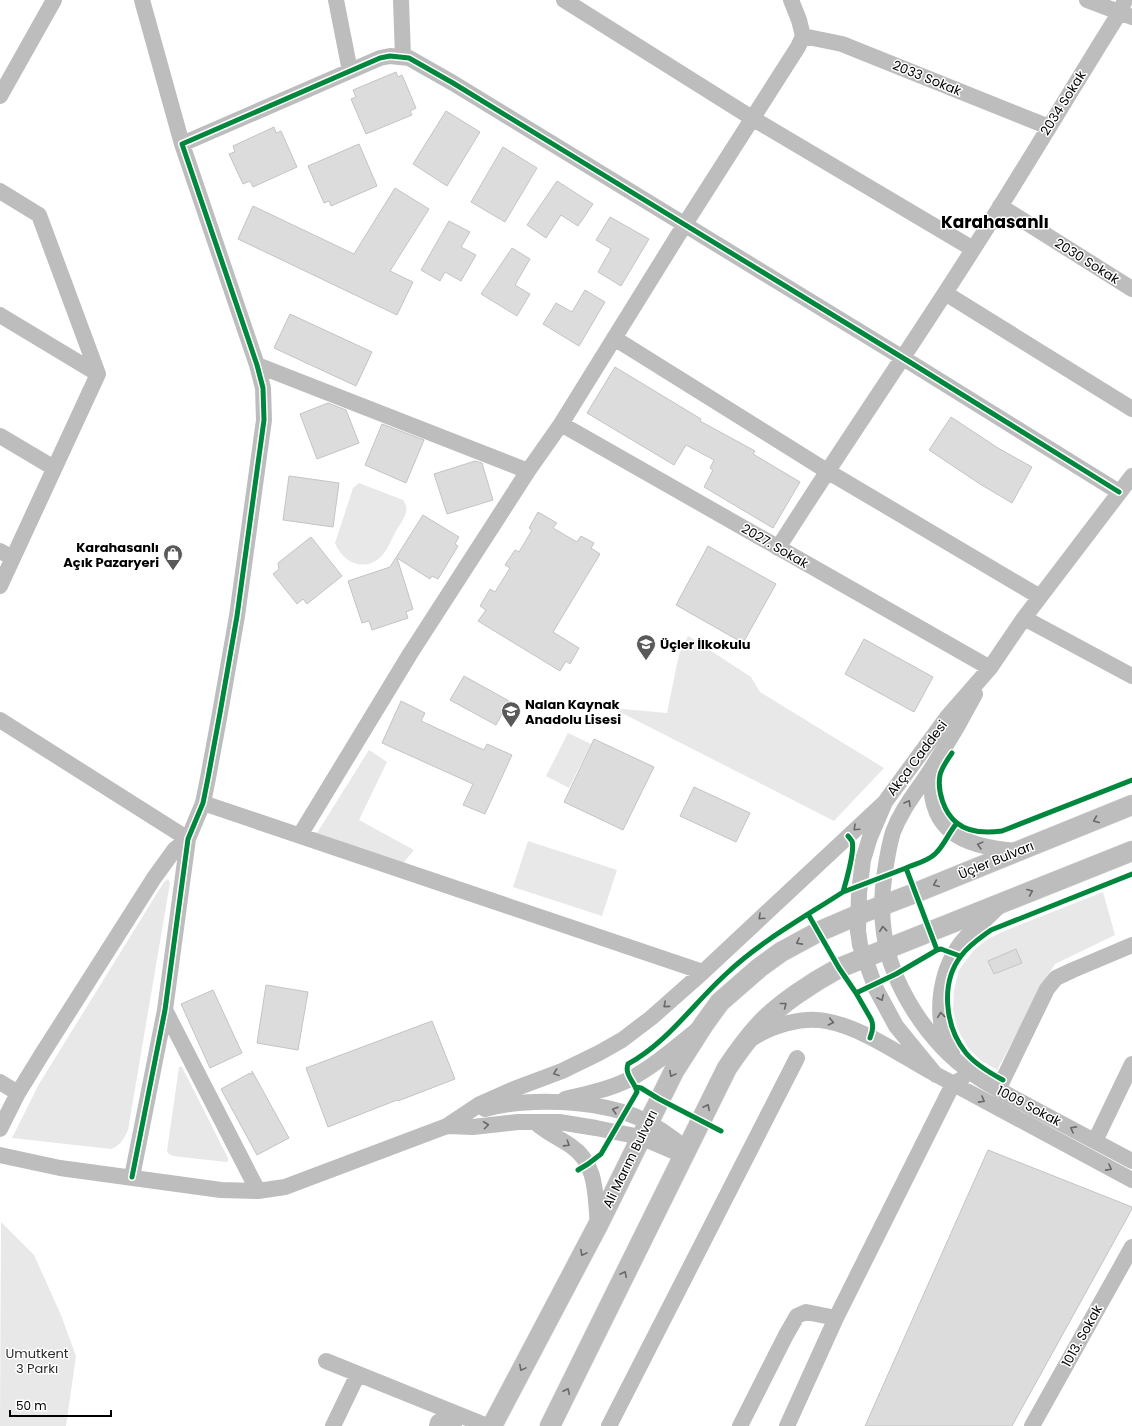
<svg xmlns="http://www.w3.org/2000/svg" width="1132" height="1426" font-family="Poppins,sans-serif">
	<style>
		.green { fill: #e8e8e8 }
		.building { fill: #dcdcdc; stroke: #c4c4c4 }
		.lines { fill: none; stroke-linecap: round; stroke-linejoin: round }
		.major-casing { stroke: #dbdbdb; stroke-width: 21 }
		.minor { stroke: #bdbdbd; stroke-width: 16 }
		.major { stroke: #bdbdbd; stroke-width: 20 }
		.cycleway-casing { stroke: #fff; stroke-width: 8 }
		.cycleway { stroke: #00873e; stroke-width: 5 }
		.oneway { stroke: #686868 }
		.labels { text-anchor: middle; dominant-baseline: central; stroke-width: 3; stroke-linejoin: round; paint-order: stroke }
		.street-label { font-size: 13px; fill: #000; stroke: #fff }
		.poi-label { font-size: 13px; font-weight: bold; fill: #000; stroke: #fff; text-anchor: start }
		.park-label { font-size: 13px; fill: #2d2d2d; stroke: #fff }
		.district-label { font-size: 17px; font-weight: bold; fill: #000; stroke: #fff }
	</style>
	<rect width="100%" height="100%" fill="#fff"/>
	<path class="green" d="M359,483L403,500C406,504 407,507 406,512C405,518 399,526 396,531C392,538 389,547 384,553C368,574 343,564 335,543L353,488Z
		M688,636L751,677L760,692L884,768L834,821L612,708L667,713L679,654Z
		M568,733L591,744L569,788L546,776Z
		M369,750L387,762L359,820L414,850L403,863L317,833Z
		M528,841L617,870L602,916L513,887Z
		M168,879L170,883L128,1130C124,1139 120,1146 111,1149L12,1138L39,1084L164,882Z
		M1103,892L1115,935L1055,964L1050,972L997,1070L980,1060L968,1048L957,1028L953,1010L954,990L959,970L973,951L986,940L1004,931Z
		M179,1067H182L184,1071L228,1158V1161L226,1162L173,1156L169,1154L167,1151Z
		M1,1222L34,1255L61,1315L76,1356L66,1426H0Z"/>
	<path class="building" d="M396,72L398,77L402,75L416,108L410,111L412,115L366,134L351,99L356,97L353,90Z
		M446,111L480,132L447,186L413,164Z
		M274,127L276,133L281,131L297,167L253,187L250,181L243,184L229,154L235,152L233,146Z
		M359,144L377,186L331,206L329,201L324,203L308,166Z
		M503,147L537,168L505,222L471,202Z
		M557,181L593,204L578,226L561,215L546,238L527,225Z
		M395,188L429,209L390,271L413,282L397,315L238,239L253,206L354,254Z
		M610,217L649,239L621,286L598,272L611,249L596,240Z
		M449,221L470,232L461,247L476,255L461,281L445,272L440,281L421,270Z
		M512,248L530,259L515,285L530,294L517,316L481,294Z
		M585,290L605,302L579,346L543,324L556,303L572,312Z
		M290,314L372,352L356,386L274,348Z
		M615,367L701,419L700,421L755,451L753,454L800,482L773,528L704,487L713,470L710,468L714,460L686,445L674,465L587,413Z
		M328,403L346,410L359,443L317,459L300,414Z
		M951,417L998,448L1032,467L1012,503L980,484L929,450Z
		M382,424L424,440L406,483L365,465Z
		M475,461L482,463L493,500L447,514L434,474Z
		M289,476L339,483L333,527L283,520Z
		M538,512L557,523L553,528L577,542L581,536L594,543L591,548L600,554L553,632L579,648L570,664L566,661L560,671L478,621L486,610L480,606L490,589L495,592L510,568L505,565L515,550L519,552L532,530L529,528Z
		M423,515L459,537L455,544L458,546L438,579L432,576L430,579L397,558L413,609L406,612L408,618L372,630L369,621L362,623L348,581L390,567Z
		M311,537L342,576L307,604L303,599L297,604L273,574L279,569L278,563Z
		M708,546L776,584L743,643L676,605Z
		M864,639L933,677L914,712L845,674Z
		M464,676L509,701L496,725L450,700Z
		M401,701L425,713L421,721L484,750L487,744L512,755L485,814L463,805L473,784L382,743Z
		M594,739L654,767L623,830L564,802Z
		M694,787L750,813L736,842L680,816Z
		M1016,949L1022,963L994,974L988,961Z
		M266,985L308,992L298,1050L257,1043Z
		M213,990L242,1053L210,1068L181,1004Z
		M432,1021L455,1079L398,1101L397,1100L328,1127L306,1068Z
		M252,1071L289,1138L257,1155L221,1089L250,1073L252,1075Z
		M988,1150L1132,1207V1209L1012,1426H865Z"/>
	<g class="lines">
		<g class="major-casing">
			<path id="major" d="M492,1426L598,1225L674,1071L704,1024L720,1002L759,968L781,952L818,932L860,914L915,893L1132,805
				M550,1426L727,1068C737,1053 747,1039 759,1026C779,1004 813,982 839,968L1132,851"/>
		</g>
		<path class="minor" d="M142,0L182,144
			M336,0L350,71
			M401,0L403,57
			M564,0L752,118L973,249
			M791,0L799,20L803,36
			M1087,0L1132,17
			M803,36L842,44L1049,127
			M0,96L54,0
			M0,191L39,215L98,374L0,586
			M1000,206L1132,289
			M945,293L1132,409
			M0,315L98,374
			M614,338L827,471L1040,597
			M257,365L528,471
			M561,424L990,668
			M0,436L54,468
			M778,548C842,447 910,349 974,248C1024,170 1071,90 1120,12L1125,0
			M0,551L13,558
			M1024,618L1132,676
			M975,694C962,719 948,743 933,766C919,789 903,806 893,832C889,845 887,858 885,871C882,891 881,913 884,933C891,986 929,1043 972,1073C992,1088 1015,1098 1036,1110C1068,1127 1100,1144 1132,1161
			M0,720L188,839
			M932,768C925,832 963,847 1018,851
			M203,803L703,972
			M300,835L410,654L528,471L561,424L685,224L798,47L803,36
			M165,1010L258,1191
			M751,1039C771,1026 802,1016 826,1021C864,1028 903,1057 937,1075C1002,1110 1067,1145 1132,1180
			M952,1053C932,1021 939,972 961,943C964,939 968,935 972,932C981,924 990,915 998,907
			M936,1075L896,1026L876,989L860,945L858,931L859,893L863,860L870,837L885,802L948,716L990,668L1024,618L1132,476
			M0,1082L18,1093
			M998,1090L1047,989L1056,978L1073,970L1132,945
			M565,1099C587,1094 610,1089 630,1079C654,1066 676,1047 697,1030
			M485,1109C529,1097 595,1100 637,1117C655,1125 671,1136 686,1149
			M535,1122C547,1133 558,1137 571,1146C598,1164 595,1197 598,1225
			M447,1126L473,1127L518,1122H559L596,1128L640,1137L682,1155
			M0,1129L18,1093L42,1054L154,878L175,849L188,839
			M1095,1141L1132,1064
			M0,1155L60,1168L221,1190L258,1191L285,1187L447,1126L480,1104L514,1089L562,1071L599,1053L622,1040L651,1018L703,972L885,802
			M132,1177L165,1010L188,839L203,803L208,778L220,713L237,616L264,420L263,388L257,365L182,144L380,58L390,56L409,58L453,83L908,361L1119,492
			M326,1361L487,1426
			M333,1426L358,1374
			M437,1426L438,1422L454,1426
			M609,1426L797,1058
			M740,1426L786,1335L797,1316L806,1312L836,1318
			M787,1426L836,1318L953,1084L962,1079
			M1032,1426L1132,1247"/>
		<use href="#major" class="major"/>
		<g class="cycleway-casing">
			<path id="cycleway" d="M952,753C947,760 942,767 940,775C937,791 944,813 957,823C969,833 987,833 1002,831L1132,780
				M906,868C915,864 928,861 935,854C944,846 949,832 957,823
				M843,892L906,868L937,950
				M808,914L839,968L856,993L871,1019C874,1025 873,1031 870,1038
				M856,993L896,974L937,950L941,949L960,956
				M1003,1080C990,1073 976,1065 966,1053C945,1027 940,983 961,956C969,945 980,938 991,930L1132,874
				M636,1087L641,1088L659,1099L721,1131
				M578,1170L588,1164L601,1154L637,1092C635,1082 624,1075 628,1064C668,1042 693,1004 726,974C761,941 803,918 843,892C846,882 855,850 852,841C851,840 849,837 848,836
				M132,1177L165,1010L188,839L203,803L208,778L220,713L237,616L264,420L263,388L257,365L182,144L380,58L390,56L409,58L453,83L908,361L1119,492"/>
		</g>
		<use href="#cycleway" class="cycleway"/>
	</g>
	<defs><path id="oneway-chevron" d="M-2-3.5L2.5 0L-2 3.5" fill="none" stroke-width="1.6" stroke-linecap="round" stroke-linejoin="round"/></defs>
	<g class="oneway">
		<use href="#oneway-chevron" transform="translate(908 803) rotate(-59)"/>
		<use href="#oneway-chevron" transform="translate(1096 820) rotate(158)"/>
		<use href="#oneway-chevron" transform="translate(856 828) rotate(137)"/>
		<use href="#oneway-chevron" transform="translate(980 845) rotate(-165)"/>
		<use href="#oneway-chevron" transform="translate(936 884) rotate(157)"/>
		<use href="#oneway-chevron" transform="translate(1030 892) rotate(-22)"/>
		<use href="#oneway-chevron" transform="translate(761 917) rotate(137)"/>
		<use href="#oneway-chevron" transform="translate(883 929) rotate(-96)"/>
		<use href="#oneway-chevron" transform="translate(799 942) rotate(152)"/>
		<use href="#oneway-chevron" transform="translate(881 998) rotate(64)"/>
		<use href="#oneway-chevron" transform="translate(666 1005) rotate(139)"/>
		<use href="#oneway-chevron" transform="translate(784 1005) rotate(-38)"/>
		<use href="#oneway-chevron" transform="translate(941 1015) rotate(-96)"/>
		<use href="#oneway-chevron" transform="translate(831 1022) rotate(12)"/>
		<use href="#oneway-chevron" transform="translate(556 1073) rotate(160)"/>
		<use href="#oneway-chevron" transform="translate(672 1074) rotate(118)"/>
		<use href="#oneway-chevron" transform="translate(982 1100) rotate(29)"/>
		<use href="#oneway-chevron" transform="translate(707 1107) rotate(-63)"/>
		<use href="#oneway-chevron" transform="translate(615 1110) rotate(-164)"/>
		<use href="#oneway-chevron" transform="translate(486 1125) rotate(-7)"/>
		<use href="#oneway-chevron" transform="translate(1073 1129) rotate(-152)"/>
		<use href="#oneway-chevron" transform="translate(567 1144) rotate(32)"/>
		<use href="#oneway-chevron" transform="translate(1109 1168) rotate(28)"/>
		<use href="#oneway-chevron" transform="translate(583 1253) rotate(118)"/>
		<use href="#oneway-chevron" transform="translate(624 1274) rotate(-64)"/>
		<use href="#oneway-chevron" transform="translate(522 1368) rotate(118)"/>
		<use href="#oneway-chevron" transform="translate(567 1391) rotate(-64)"/>
	</g>
	<defs>
		<g id="shop-pin" transform="scale(1)"><path d="M0 17L-7.5 6A9.5 9.5 0 1 1 7.5 6Z" fill="#595959" stroke="#fff"/><path d="M-5-2.5h2.3a2.7 3.5 0 0 1 5.4 0H5L5.5 6h-11ZM-1.5-2.5h3a1.5 2.3 0 0 0-3 0Z" fill="#fff"/></g>
		<g id="school-pin" transform="scale(1)"><path d="M0 17L-7.5 6A9.5 9.5 0 1 1 7.5 6Z" fill="#595959" stroke="#fff"/><path d="M0-5L7-2L0 1L-7-2ZM-4 1L0 2.5L4 1V4Q0 6-4 4Z" fill="#fff"/></g>
	</defs>
	<g fill-rule="evenodd">
		<use href="#shop-pin" x="173" y="554"/>
		<use href="#school-pin" x="646" y="644"/>
		<use href="#school-pin" x="511" y="711"/>
	</g>
	<g class="labels">
		<g class="street-label">
			<text transform="translate(927 78) rotate(22)">2033 Sokak</text>
			<text transform="translate(1063 103) rotate(-58)">2034 Sokak</text>
			<text transform="translate(1087 261) rotate(32)">2030 Sokak</text>
			<text transform="translate(775 546) rotate(30)">2027. Sokak</text>
			<text transform="translate(917 758) rotate(-53)">Akça Caddesi</text>
			<text transform="translate(996 860) rotate(-22)">Üçler Bulvarı</text>
			<text transform="translate(1029 1106) rotate(28)">1009 Sokak</text>
			<text transform="translate(630 1159) rotate(-64)">Ali Marım Bulvarı</text>
			<text transform="translate(1082 1336) rotate(-61)">1013. Sokak</text>
		</g>
		<g class="poi-label">
			<text x="159" y="547" text-anchor="end">Karahasanlı<tspan x="159" dy="15">Açık Pazaryeri</tspan></text>
			<text x="660" y="644">Üçler İlkokulu</text>
			<text x="525" y="704">Nalan Kaynak<tspan x="525" dy="15">Anadolu Lisesi</tspan></text>
		</g>
		<g class="park-label">
			<text x="37" y="1353">Umutkent<tspan x="37" dy="15">3 Parkı</tspan></text>
		</g>
		<g class="district-label">
			<text x="995" y="222">Karahasanlı</text>
		</g>
	</g>
	<path d="M10 1410v6h101v-6" fill="none" stroke="#000000" stroke-width="2"/>
	<text x="16" y="1410" font-size="12" fill="#000000" stroke="#ffffff" stroke-width="3" paint-order="stroke">50 m</text>
</svg>
